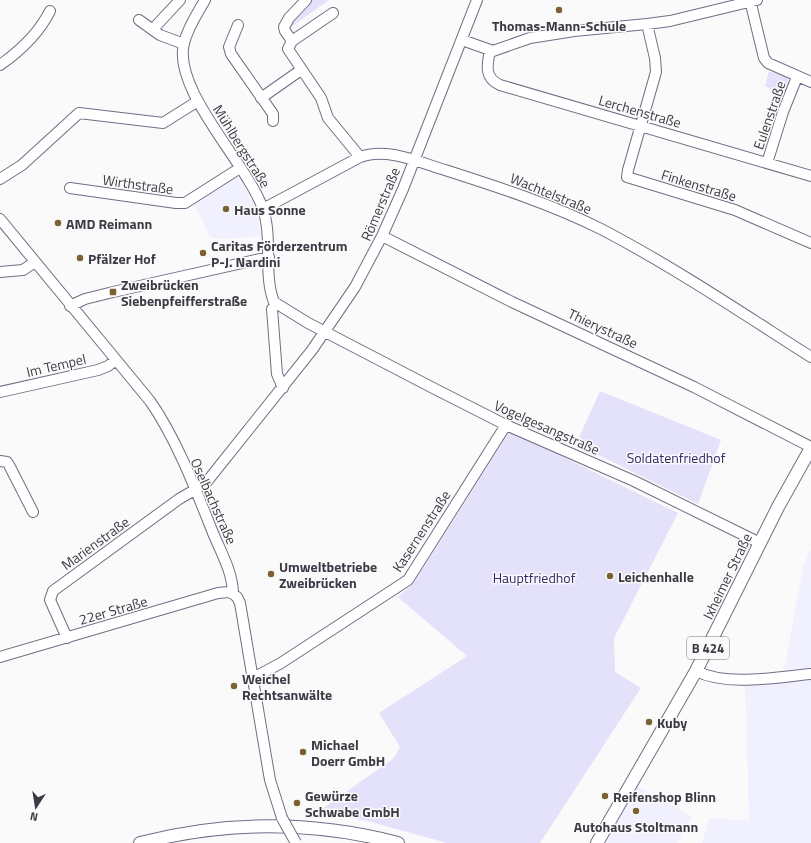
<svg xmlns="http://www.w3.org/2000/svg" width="811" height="843" font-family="'Titillium Web',sans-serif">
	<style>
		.built { fill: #f1f0fe }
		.green { fill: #e4e2fb }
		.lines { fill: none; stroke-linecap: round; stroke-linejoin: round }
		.minor-casing { stroke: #706e86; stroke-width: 12 }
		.major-casing { stroke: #706e86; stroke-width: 14 }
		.minor { stroke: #fff; stroke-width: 10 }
		.major { stroke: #fff; stroke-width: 12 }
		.minor-bridge-casing { stroke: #706e86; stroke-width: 12; stroke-linecap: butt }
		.minor-bridge { stroke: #fff; stroke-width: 10 }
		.poi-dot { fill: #7c6133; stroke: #fafafa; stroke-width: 1.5 }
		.labels { text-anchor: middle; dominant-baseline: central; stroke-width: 3; stroke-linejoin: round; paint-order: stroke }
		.shield { fill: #fafafa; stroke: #75747b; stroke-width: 1 }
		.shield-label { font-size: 13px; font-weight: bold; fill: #3c3b45 }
		.poi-label { font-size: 14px; font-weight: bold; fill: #3c3b45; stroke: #fafafa; text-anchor: start }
		.street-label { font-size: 14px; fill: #3c3b45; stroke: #fafafa }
		.park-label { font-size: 14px; fill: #37286b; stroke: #fafafa }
	</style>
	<rect width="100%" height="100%" fill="#fafafa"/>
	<path class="built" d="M234,176L239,178L253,203L262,236L223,239L210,237L194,204Z
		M811,549V668L784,670L804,564Z
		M811,678V843H702L709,818L749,821L745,682Z
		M636,785L692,817L677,843H607Z"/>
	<path class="green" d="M311,0H329L287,30L286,26Z
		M769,71L787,77L789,83L784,94L765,86Z
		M600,391L721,440L698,504L576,444Z
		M510,431L678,513L614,638L615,672L641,688L540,843H447L367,821L337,816H315V814L394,758L400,747L379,713L467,656L398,597L414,583Z"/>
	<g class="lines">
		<g class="minor-casing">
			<path id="minor" d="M205,0C197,14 188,27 184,43C172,90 247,163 263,209C273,239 263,275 274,302L308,323L435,389L506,425L634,481L760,543
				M750,0L764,58L768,63L811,82
				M333,13L292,41L288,49L321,98L328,118L360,157
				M139,20L160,35L184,44
				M647,24L655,58L656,72L628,170L627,177L735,210L811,243
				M238,25L229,47L231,54L273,114V121
				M153,29L180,0
				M462,40L493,51L530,38L574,31L647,24L670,21L757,0
				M292,41L285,31L284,27L289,18L306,0
				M490,50C487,65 484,78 500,85L811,176
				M0,65C20,51 39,33 50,11
				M261,98L301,70
				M767,163L783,112L797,77
				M0,179L22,165L79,113L163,123L198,101
				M70,188L176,203H185L240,168
				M263,209L360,157C387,147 418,162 445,170C498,187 551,204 601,229C674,267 742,313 811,357
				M0,219L150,401C176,438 196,490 213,533C221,552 233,573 233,594L237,597L240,603L270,780L282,818
				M382,236L512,302L694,387L811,447
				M0,272L23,270L35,262
				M70,306L85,299L113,292L269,257
				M272,309L277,374L283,388
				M0,392L98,370L108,366L116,360
				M0,461L7,462L9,465L33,512
				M67,638L50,600L53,591L179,499L205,484L312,350L355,287L382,236L403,189L477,0
				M0,657L218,593L229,592L233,594
				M696,671C728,687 776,677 811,674
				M253,678L281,663L408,580L506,425"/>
		</g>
		<g class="major-casing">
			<path id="major" d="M140,843C225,821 313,821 398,843
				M597,843L696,671L778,507L811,448"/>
		</g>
		<use href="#minor" class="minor"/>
		<use href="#major" class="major"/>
		<g class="minor-bridge-casing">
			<path id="minor-bridge" d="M282,818L296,843"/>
		</g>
		<use href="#minor-bridge" class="minor-bridge"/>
	</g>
	<g class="poi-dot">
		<circle cx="559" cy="10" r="4"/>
		<circle cx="226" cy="209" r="4"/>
		<circle cx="58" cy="223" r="4"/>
		<circle cx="203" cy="253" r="4"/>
		<circle cx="80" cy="258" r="4"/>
		<rect x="109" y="288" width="8" height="8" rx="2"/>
		<circle cx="271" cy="574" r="4"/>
		<circle cx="610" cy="576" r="4"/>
		<circle cx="234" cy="686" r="4"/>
		<circle cx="649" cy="722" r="4"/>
		<circle cx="303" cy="752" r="4"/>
		<circle cx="605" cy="796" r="4"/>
		<circle cx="297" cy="803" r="4"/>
		<circle cx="636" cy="811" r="4"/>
	</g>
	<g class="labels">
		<rect class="shield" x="687" y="637" width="42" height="22" rx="3"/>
		<g class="shield-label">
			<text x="708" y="648">B 424</text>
		</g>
		<g class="poi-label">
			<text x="559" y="25" text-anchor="middle">Thomas-Mann-Schule</text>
			<text x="234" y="209">Haus Sonne</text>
			<text x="66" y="223">AMD Reimann</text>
			<text x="211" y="245">Caritas Förderzentrum<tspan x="211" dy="16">P-J. Nardini</tspan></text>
			<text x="88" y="258">Pfälzer Hof</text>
			<text x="121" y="284">Zweibrücken<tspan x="121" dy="16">Siebenpfeifferstraße</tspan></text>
			<text x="279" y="566">Umweltbetriebe<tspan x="279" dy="16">Zweibrücken</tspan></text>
			<text x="618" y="576">Leichenhalle</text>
			<text x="242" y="678">Weichel<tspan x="242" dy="16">Rechtsanwälte</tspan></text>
			<text x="657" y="722">Kuby</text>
			<text x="311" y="744">Michael<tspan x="311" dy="16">Doerr GmbH</tspan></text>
			<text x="305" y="795">Gewürze<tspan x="305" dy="16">Schwabe GmbH</tspan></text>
			<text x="613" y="796">Reifenshop Blinn</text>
			<text x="636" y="826" text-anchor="middle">Autohaus Stoltmann</text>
		</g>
		<g class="street-label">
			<text transform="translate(640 111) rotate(16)">Lerchenstraße</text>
			<text transform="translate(769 115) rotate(-71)">Eulenstraße</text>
			<text transform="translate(242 146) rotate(58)">Mühlbergstraße</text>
			<text transform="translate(138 184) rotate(8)">Wirthstraße</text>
			<text transform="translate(699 185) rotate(17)">Finkenstraße</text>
			<text transform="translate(551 193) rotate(22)">Wachtelstraße</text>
			<text transform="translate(380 204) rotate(-67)">Römerstraße</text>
			<text transform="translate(603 328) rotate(25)">Thierystraße</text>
			<text transform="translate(56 365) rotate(-13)">Im Tempel</text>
			<text transform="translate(547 427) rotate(24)">Vogelgesangstraße</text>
			<text transform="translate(214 501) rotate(66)">Oselbachstraße</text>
			<text transform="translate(421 531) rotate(-57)">Kasernenstraße</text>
			<text transform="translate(95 543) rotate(-36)">Marienstraße</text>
			<text transform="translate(727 576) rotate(-64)">Ixheimer Straße</text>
			<text transform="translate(113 610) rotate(-16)">22er Straße</text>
		</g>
		<g class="park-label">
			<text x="676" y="457">Soldatenfriedhof</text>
			<text x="534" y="577">Hauptfriedhof</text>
		</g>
	</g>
	<g transform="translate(36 807) rotate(192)" stroke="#fafafa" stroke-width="3" paint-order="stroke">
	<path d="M0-3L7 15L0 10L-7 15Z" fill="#3c3b45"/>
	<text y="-6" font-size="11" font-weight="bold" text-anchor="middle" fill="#3c3b45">N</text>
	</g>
</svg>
